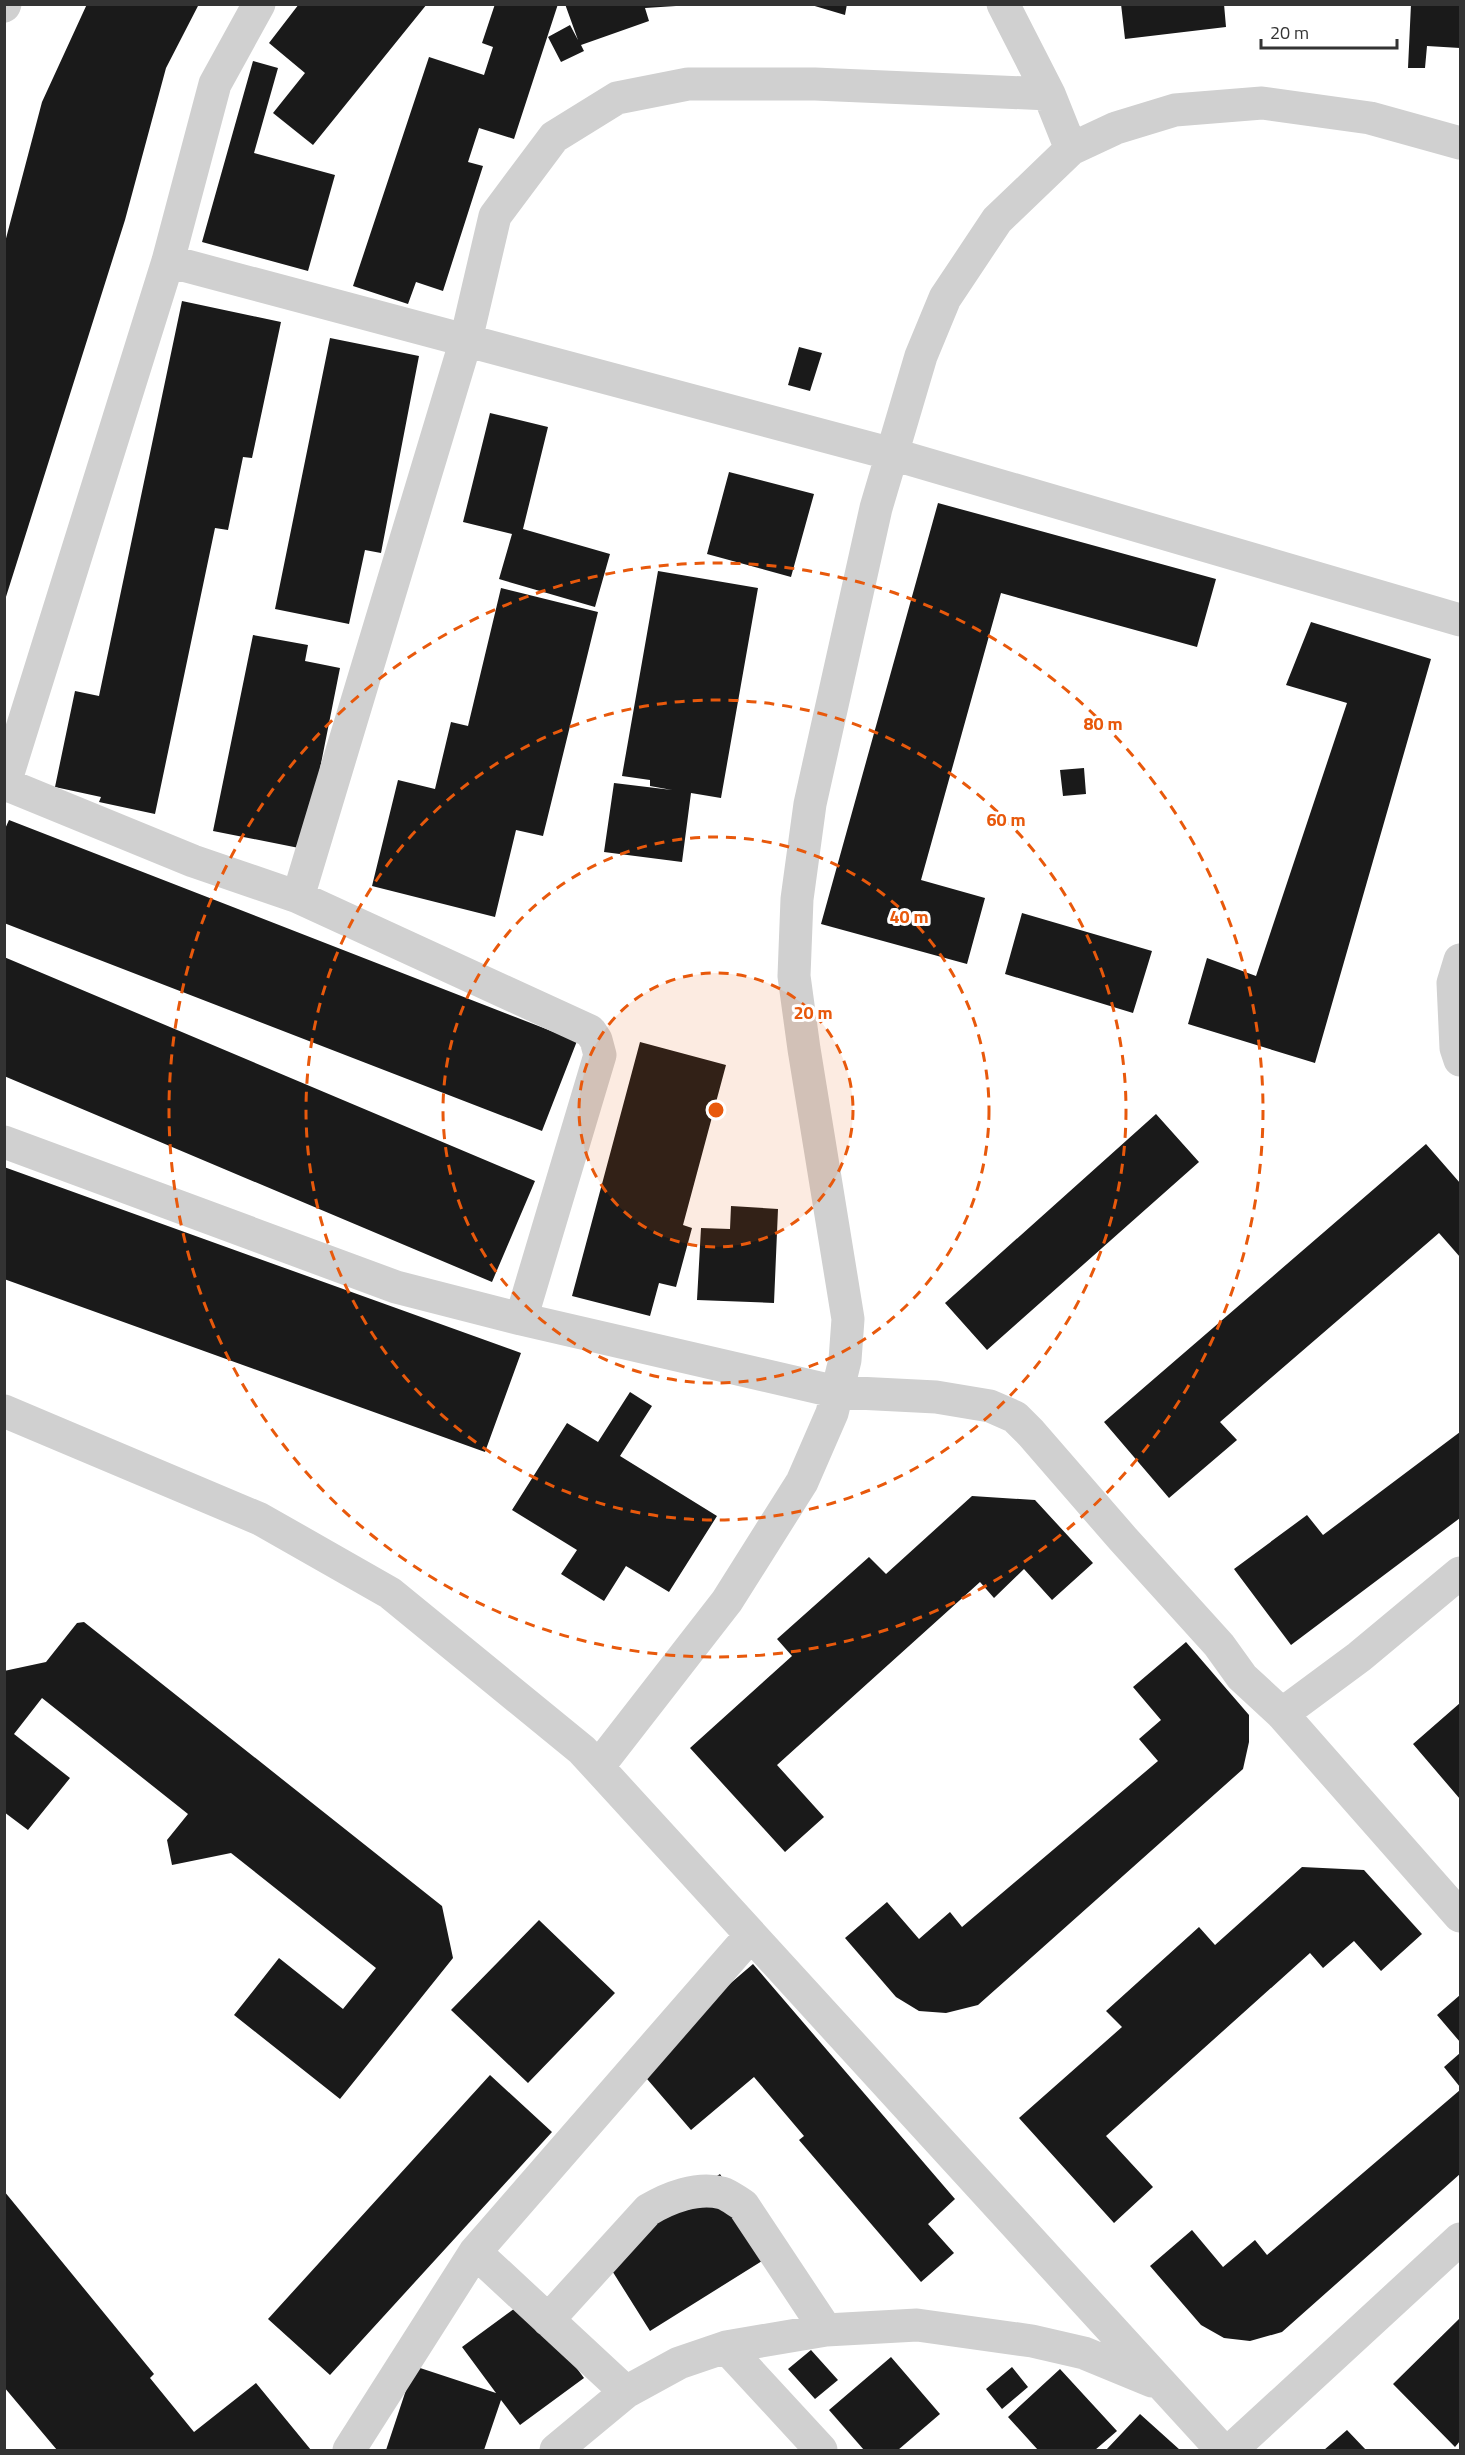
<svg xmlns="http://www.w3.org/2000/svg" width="1465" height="2455" font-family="'Titillium Web',sans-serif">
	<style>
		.building { fill: #1a1a1a }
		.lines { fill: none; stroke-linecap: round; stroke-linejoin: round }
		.minor { stroke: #d0d0d0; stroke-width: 33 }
		.ring { fill: none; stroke: #e8590c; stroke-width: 3; stroke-dasharray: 10 8 }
		.centre { fill: #e8590c; stroke: #fff; stroke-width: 3 }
		.ring-label { font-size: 18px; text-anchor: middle; font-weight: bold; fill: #e8590c; stroke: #fff; stroke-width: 6; stroke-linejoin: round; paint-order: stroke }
	</style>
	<rect width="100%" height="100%" fill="#fff"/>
	<path class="building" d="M87,4H199L166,68L125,220L5,600L4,246L42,102Z
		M299,4H427L313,145L273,113L305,73L269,43Z
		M495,4H558L514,139L479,128L468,162L483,166L443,291L416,282L408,304L353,286L429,57L484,75L493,47L482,43Z
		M565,4H676V6L645,8L649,21L581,45L584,51L561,62L548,37L570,25L578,40Z
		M808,4H847L845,15Z
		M1121,4H1224L1226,27L1125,39Z
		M1411,4H1460V48L1427,46L1425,68H1408Z
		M253,61L278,68L254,153L335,175L308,271L202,242Z
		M182,301L281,322L252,458L243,457L228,530L215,528L155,814L99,802L101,797L55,787L75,691L99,696Z
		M330,338L419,356L381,553L365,550L349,624L275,609Z
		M799,347L822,353L810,391L788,385Z
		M490,413L548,427L523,529L610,554L595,607L499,579L512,534L463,522Z
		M729,472L814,494L791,577L707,554Z
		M938,503L1216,579L1197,647L1001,593L921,880L985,898L967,964L821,924Z
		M658,571L758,588L721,798L691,793L682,862L604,852L614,783L672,790L650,786V780L622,776Z
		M501,588L598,612L543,836L516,830L495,917L372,886L398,780L435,789L451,722L468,726Z
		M1311,622L1431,659L1315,1063L1188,1024L1207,958L1256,976L1347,703L1286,685Z
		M253,635L308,645L305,661L340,668L304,849L213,831Z
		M1084,768L1086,794L1063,796L1060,770Z
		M9,820L577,1041L542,1131L4,923V831Z
		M1022,913L1152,951L1133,1013L1005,974Z
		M4,957L535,1181L492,1282L4,1076Z
		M640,1042L726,1065L683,1225L692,1228L676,1287L659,1283L650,1316L572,1296Z
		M1156,1114L1199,1162L987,1350L945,1303Z
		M1426,1144L1460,1183V1257L1439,1233L1220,1422L1237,1440L1169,1498L1104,1422Z
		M4,1167L521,1353L485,1452L4,1279Z
		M731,1206L778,1209L774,1303L697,1300L701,1228L730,1229Z
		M630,1392L652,1406L620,1456L717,1516L669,1592L626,1566L604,1601L561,1574L577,1550L512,1510L567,1423L598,1442Z
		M1460,1432V1518L1291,1645L1234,1569L1307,1515L1323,1535Z
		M972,1496L1035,1500L1093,1563L1052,1600L1024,1569L994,1598L980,1582L777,1765L824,1817L785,1852L690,1748L792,1656L777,1639L869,1557L886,1574Z
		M84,1622L442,1906L453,1958L340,2099L234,2015L279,1958L343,2009L376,1968L231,1853L172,1865L167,1840L188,1814L42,1698L14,1734L70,1778L28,1830L4,1812V1671L46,1662L77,1623Z
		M1186,1642L1249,1715V1742L1243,1769L978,2005L946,2013L919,2011L896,1997L845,1938L887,1902L919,1939L950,1912L962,1927L1158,1761L1139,1739L1161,1720L1133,1687Z
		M1460,1703V1799L1413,1744Z
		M1302,1867L1364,1870L1422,1934L1381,1971L1354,1941L1323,1968L1310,1953L1106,2136L1153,2187L1114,2223L1019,2118L1122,2027L1106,2011L1199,1927L1215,1945Z
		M539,1920L615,1993L528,2083L451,2010Z
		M753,1964L955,2199L928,2224L954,2253L921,2282L799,2140L804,2136L754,2077L691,2130L635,2065Z
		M1460,1995V2042L1437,2015Z
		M1460,2053V2087L1444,2067Z
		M490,2075L552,2132L330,2375L268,2319Z
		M1460,2090V2174L1282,2332L1250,2341L1224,2338L1201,2325L1150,2266L1192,2230L1223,2267L1255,2240L1267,2255Z
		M720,2174L770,2256L650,2331L599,2250Z
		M4,2191L154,2374L150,2378L194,2432L256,2383L311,2450H57L4,2387Z
		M526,2300L584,2378L520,2425L501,2400L484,2450H386L414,2366L496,2393L462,2347Z
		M1460,2318V2441L1455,2447L1393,2384Z
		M811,2350L838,2380L815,2399L788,2369Z
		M891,2357L940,2414L898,2450H864L829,2410Z
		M1012,2367L1028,2387L1002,2409L986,2389Z
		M1060,2369L1117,2431L1095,2450H1038L1008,2417Z
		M1140,2414L1180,2450H1106Z
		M1347,2430L1366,2450H1324Z"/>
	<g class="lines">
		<path class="minor" d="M1003,4L1049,94L1071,149
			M4,6L5,4
			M168,261L892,454L1460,620
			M5,784L193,861L298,897L590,1031L596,1040L600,1055L521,1319
			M4,786L168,261L215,84L259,4
			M298,897L466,340L495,216L554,137L617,98L688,84H815L1049,94
			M1460,960L1453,983L1456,1048L1460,1060
			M4,1142L396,1287L521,1319L837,1392L936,1397L990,1406L1015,1417L1031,1433L1123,1539L1219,1645L1242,1677L1282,1714L1460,1916
			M4,1411L260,1519L390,1593L582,1750L1222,2450
			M1282,1714L1359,1657L1460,1573
			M598,1767L727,1601L802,1482L832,1413L845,1360L848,1319L804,1049L794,976L797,899L810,804L876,508L921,356L945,298L997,220L1071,149L1116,128L1175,110L1262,103L1370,118L1460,143
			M475,2252L626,2392
			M548,2320L648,2210C668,2198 698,2186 722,2193C729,2195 736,2201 743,2205L826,2330
			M726,2347L821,2450
			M349,2450L475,2252L751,1935
			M556,2450L626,2392L679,2363L726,2347L826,2330L917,2325L1032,2341L1084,2353L1152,2381
			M1231,2450L1460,2239"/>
	</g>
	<circle cx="716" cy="1110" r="137" fill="#e8590c" fill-opacity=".12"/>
	<g class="ring">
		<circle cx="716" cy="1110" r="137"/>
		<circle cx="716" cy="1110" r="273"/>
		<circle cx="716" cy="1110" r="410"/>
		<circle cx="716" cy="1110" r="547"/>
	</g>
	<circle cx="716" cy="1110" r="9" class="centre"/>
	<g class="ring-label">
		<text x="1103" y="730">80 m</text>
		<text x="1006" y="826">60 m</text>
		<text x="909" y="923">40 m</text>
		<text x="813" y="1019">20 m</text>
	</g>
	<rect width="1465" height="2455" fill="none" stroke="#333333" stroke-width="12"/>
	<path d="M1261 39v9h136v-9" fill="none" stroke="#333333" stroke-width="3"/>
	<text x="1270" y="39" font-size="18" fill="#333333" stroke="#ffffff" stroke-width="4.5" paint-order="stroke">20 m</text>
</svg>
